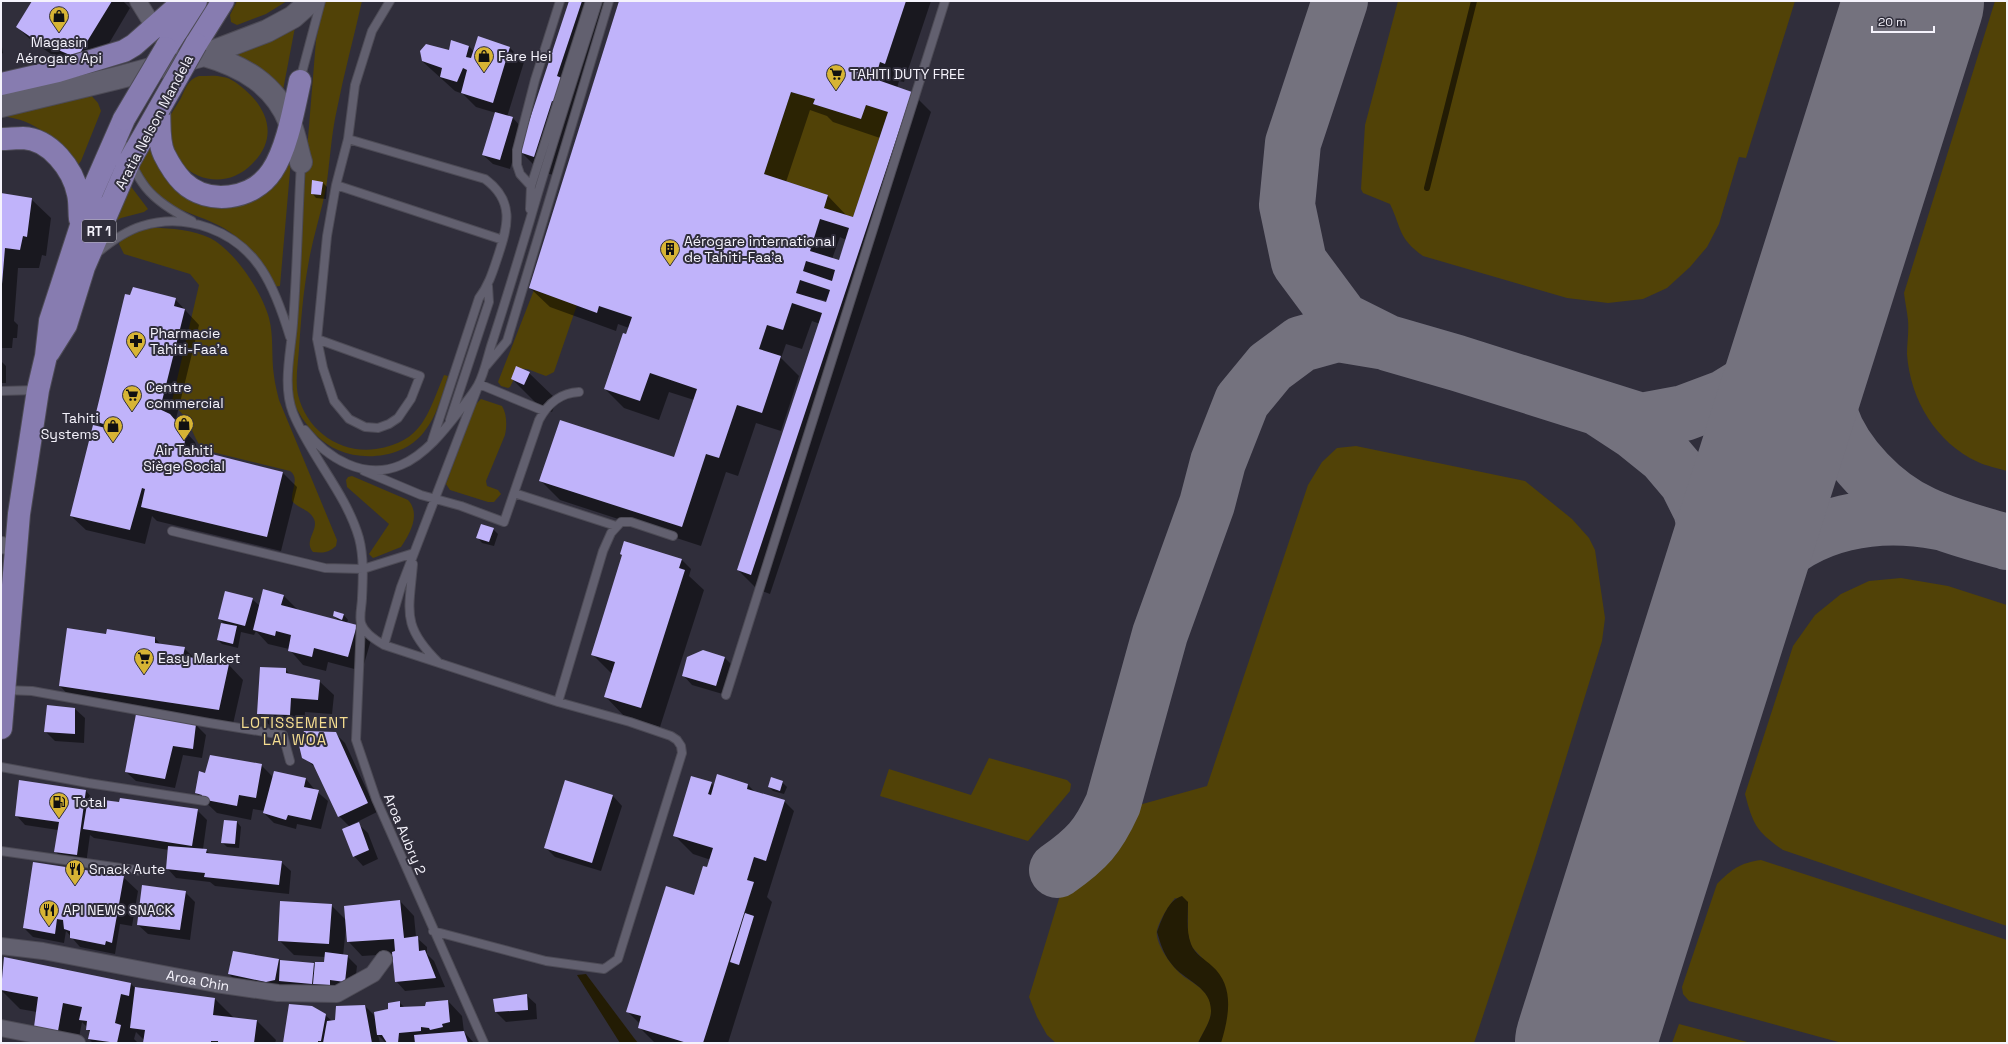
<svg xmlns="http://www.w3.org/2000/svg" width="2008" height="1044" font-family="'Space Grotesk',sans-serif">
	<style>
		.green { fill: #514207 }
		.water { fill: #231c04 }
		.shadow { fill: #0007; fill-rule: evenodd }
		.lines { fill: none; stroke-linecap: round; stroke-linejoin: round }
		.stream { stroke: #231c04; stroke-width: 6 }
		.taxiway { stroke: #74727e; stroke-width: 56 }
		.runway { stroke: #74727e; stroke-width: 140 }
		.building { fill: #c0b3fa; fill-rule: evenodd }
		.lane-casing { stroke: #4d4b56; stroke-width: 10 }
		.street-casing { stroke: #4d4b56; stroke-width: 18 }
		.secondary-casing { stroke: #4d4b56; stroke-width: 24 }
		.primary-casing { stroke: #4d4b56; stroke-width: 24 }
		.lane { stroke: #62606f; stroke-width: 8 }
		.street { stroke: #62606f; stroke-width: 16 }
		.secondary { stroke: #62606f; stroke-width: 22 }
		.primary { stroke: #877cb0; stroke-width: 22 }
		.primary-bridge-casing { stroke: #4d4b56; stroke-width: 24; stroke-linecap: butt }
		.primary-bridge { stroke: #877cb0; stroke-width: 22 }
		.labels { text-anchor: middle; dominant-baseline: central; stroke-width: 4; stroke-linejoin: round; paint-order: stroke }
		.shield { fill: #302e3b; stroke: #bab8c2; stroke-width: 1 }
		.shield-label { font-size: 13px; font-weight: bold; fill: #f5f3fc }
		.poi-label { font-size: 14px; fill: #f5f3fc; stroke: #302e3b; text-anchor: start }
		.street-label { font-size: 14px; fill: #f5f3fc; stroke: #302e3b }
		.neighbourhood-label { font-size: 15px; letter-spacing: 1px; fill: #f5dd90; stroke: #302e3b }
	</style>
	<rect width="100%" height="100%" fill="#302e3b"/>
	<path class="green" d="M237,1H287L266,14L237,25L231,22L230,15Z
		M324,1H362C354,37 344,73 337,109C331,135 330,162 326,188C321,214 312,240 308,266C303,293 301,321 299,349C298,363 295,381 298,395C307,431 340,454 376,449C423,442 428,413 444,375L448,376C442,396 437,416 424,432C405,457 365,462 338,450C323,444 311,431 302,418C298,411 293,403 291,396C289,389 290,379 289,372L316,40Z
		M1398,1H1795L1746,158L1739,157L1719,224L1707,247L1690,267L1667,288L1643,299L1608,303L1567,298L1423,256C1398,238 1402,229 1390,204L1363,193L1361,189L1365,125Z
		M1995,1H2007V471C1998,468 1986,466 1978,462C1936,443 1910,399 1907,354C1907,343 1909,332 1908,320C1907,311 1905,302 1904,293Z
		M296,22L283,90L225,52Z
		M199,76C207,76 216,75 223,77C231,78 238,84 244,89C269,110 278,139 252,164C218,199 163,170 168,123C169,115 177,105 181,98C185,89 188,79 199,76Z
		M791,92L815,99L813,104L861,119L866,105L888,112L853,217L824,208L828,195L764,174Z
		M89,93L98,103L101,111L81,161L77,166C50,138 41,121 1,116Z
		M144,136L157,159L206,200L291,160L280,286L272,287C261,269 251,248 234,235C209,215 174,214 151,190C142,180 137,164 131,152Z
		M123,176L148,209L144,212L121,218L97,232Z
		M153,228C172,228 192,230 210,238C235,251 262,292 269,318C274,337 271,356 274,376C275,384 277,392 279,400L337,540L336,546C328,553 323,553 313,552C303,541 319,530 314,519C310,510 298,508 292,501C291,490 300,478 290,471L204,450C195,442 193,429 186,419C182,412 175,408 172,401L199,285L190,274L124,254L119,244C122,234 143,230 153,228Z
		M534,290L577,305L554,372L546,376C521,367 522,362 510,387L508,388L501,386L498,382Z
		M481,399L502,406C507,414 507,426 505,435L486,481L487,486L498,490L501,494L494,502H488L450,490L446,484L475,405Z
		M1356,446L1525,481L1572,519L1589,538L1595,550L1605,618L1602,641L1536,855L1474,1043H1221L1203,959L1191,946L1188,934V902L1175,898C1168,907 1160,919 1157,930C1154,944 1175,971 1186,978C1199,987 1213,994 1211,1012C1211,1022 1202,1034 1198,1043H1056L1047,1035L1037,1017L1029,997L1062,889L1100,855L1139,805L1207,786L1308,485L1322,462L1337,448Z
		M352,476L408,500C421,514 410,534 401,547L376,557L373,558L369,554L389,524L347,487L346,480L348,477Z
		M1901,578L1948,586L2007,605V926L1783,850C1757,832 1753,825 1745,794L1793,646L1815,615L1841,594L1869,581Z
		M989,758L1067,780L1071,784L1070,791L1028,841L880,796L889,769L971,795Z
		M1761,860L2007,940V1043H1842L1689,1001L1683,994L1682,987L1717,884C1732,869 1740,863 1761,860Z
		M1679,1024L1751,1043H1672Z"/>
	<path class="water" d="M1182,896L1188,902C1188,916 1186,931 1191,944C1195,955 1205,959 1212,966C1235,986 1229,1017 1221,1043H1198C1202,1034 1211,1021 1211,1012C1212,988 1188,982 1174,967C1164,956 1161,945 1157,932C1162,919 1168,900 1182,896Z
		M586,974L634,1038L638,1043H620L577,975Z"/>
	<path class="shadow" d="M33,1H123L130,8L92,72L51,54L32,41L17,27Z
		M570,1H607L577,93L583,99L553,175L540,171L521,152Z
		M619,1H931L904,82L899,81L897,88L911,92L931,112L770,594L757,589L738,570L820,324L812,321L802,349L786,344L781,358L799,376L781,431L756,423L738,476L726,472L701,546L560,500L540,480L675,458L694,400L669,392L659,420L624,408L605,389L629,328L618,324L616,331L550,307L530,288ZM810,110L827,116L833,122L880,138L854,218L847,216L828,196L786,182ZM840,237L846,240L839,261L832,259ZM819,299L827,301L826,304L818,301Z
		M1,41L3,53L1,54Z
		M452,42L469,46L474,52L510,48L524,62L507,117L513,118L522,128L510,169L493,164L483,155L496,113L476,107L463,94L455,91L422,61L449,51Z
		M323,183L327,187L326,199L316,198L312,193Z
		M1,195L31,199L51,218L46,256L42,255L39,268H18L14,321L18,325L17,338H13L12,348H1Z
		M175,299L199,325L176,419L173,418L195,442L198,452L282,472L297,487L281,551L157,521L152,516L145,544L86,530L71,516L102,428L95,421Z
		M1,361L6,366V383H1Z
		M529,373L557,400L552,412L540,407L512,379Z
		M493,529L498,534L494,546L482,543L478,538Z
		M621,554L682,560L691,569L689,576L704,590L660,727L624,716L605,696L612,674L592,654L623,556Z
		M284,596L299,611L339,621L334,616L335,612L344,615L348,620L347,623L356,626L371,640L362,671L328,662L326,671L303,665L289,649L268,644L256,631L254,635L241,632L238,648L222,644L218,640L225,625L219,618L252,599L260,606Z
		M107,635L155,638L161,645L184,648L195,659L229,665L243,680L233,724L74,701L60,686Z
		M703,651L725,658L734,667L726,695L692,685L683,675Z
		M285,669L291,675L319,681L334,695L332,714L305,712L304,729L272,728L258,713Z
		M75,709L85,718L84,743L55,741L45,731Z
		M137,716L196,725L206,735L202,758L183,755L175,788L136,781L126,772Z
		M335,733L345,743L377,812L351,825L352,826L358,824L368,833L378,859L363,866L354,856L350,827L339,816L317,769L303,757V737Z
		M261,765L273,777L274,772L306,779L315,790L328,801L321,829L297,824L296,829L274,823L264,813L265,811L253,809L251,820L217,813L196,793L206,774Z
		M718,775L748,785L756,793L784,801L794,811L767,897L772,902L728,1043H655L639,1027L640,1024L627,1011L694,896L708,868L711,860L693,854L674,835L711,783L714,786Z
		M782,782L787,787L784,794L773,791L769,787Z
		M86,791L94,800L197,810L207,820L203,849L206,850L211,855L281,862L291,871L289,894L215,886L210,882L176,878L167,868L169,850L94,838L90,835L86,864L65,861L55,851L58,830L25,825L16,815Z
		M613,796L622,806L601,871L555,857L545,847Z
		M237,822L241,827L239,848L227,847L222,842Z
		M123,877L138,891L132,926L120,924L115,954L80,947L66,931L64,943L33,937L24,928Z
		M185,892L195,902L190,940L148,934L138,925Z
		M400,901L414,916L416,937L427,947V954L434,961L445,987L405,991L396,981L393,954L362,956L348,941L346,927L343,956H347L357,966L354,991L284,989L238,983L229,974L279,960L281,962L313,964L316,966L324,963L325,957L294,955L279,940L331,905L346,920L354,905Z
		M131,984L135,988L215,999L234,1018L257,1021L276,1040L275,1043H144V1040L136,1032L134,1039L138,1043H93L89,1039L91,1033L87,1029V1027L82,1022L78,1043H52L37,1012L20,1009L1,990Z
		M526,995L536,1004L537,1019L506,1022L496,1012Z
		M448,1001L462,1016L464,1032L474,1043H386L378,1035L380,1043H284L325,1015L332,1021H336L365,1006L376,1017L399,1002L405,1008L426,1007Z
		M26,1040L40,1043H26Z"/>
	<g class="lines">
		<path class="stream" d="M1427,188L1474,1"/>
		<path class="taxiway" d="M1340,1L1293,143L1287,205L1299,262L1342,320L1388,343L1457,363L1641,421L1684,413L1724,398L1755,379L1812,324
			M1812,324C1818,354 1821,385 1830,414C1844,456 1884,496 1923,514C1950,527 1979,534 2007,542
			M1602,410L1634,431L1665,456L1687,482L1701,510L1717,575L1710,646
			M1709,652C1727,624 1742,593 1765,569C1809,521 1877,510 1939,522
			M1057,870C1087,849 1098,837 1113,804L1160,634L1207,504L1218,462L1242,401L1270,367L1301,344L1337,334L1385,342"/>
		<path class="runway" d="M1585,1043L1914,1"/>
	</g>
	<path class="building" d="M32,1H112L77,58L35,40L16,27Z
		M569,1H582L557,76L564,79L557,102L552,101L534,157L519,152Z
		M619,1H906L885,64L880,62L875,79L912,92L751,575L737,570L822,313L792,303L783,330L767,325L759,349L781,356L762,413L737,405L719,458L706,454L682,527L539,481L560,420L674,457L697,389L650,373L640,401L604,389L623,333L626,334L632,317L599,306L597,313L529,288ZM791,92L815,99L813,104L861,119L866,105L888,112L853,217L824,208L828,195L764,174ZM820,219L849,228L839,260L810,251ZM806,261L835,270L832,281L803,271ZM800,280L830,290L826,302L796,293Z
		M478,36L510,47L493,103L461,93L467,70L463,68L457,82L440,77L442,68L422,61L420,51L426,44L449,50L451,40L469,46L466,57L471,58Z
		M495,112L513,117L500,160L482,155Z
		M312,180L323,182L321,195L311,194Z
		M1,193L32,198L27,237L23,236L20,250L5,248L2,284Z
		M133,287L176,298L174,306L185,309L161,405L156,404L155,407L170,414L181,427L185,437L184,452L186,453L188,448L283,472L267,537L141,507L145,489L142,488L130,530L70,516L93,425L110,429V426L94,421L125,294L130,295Z
		M516,366L530,372L524,385L511,379Z
		M481,524L494,528L489,542L476,538Z
		M624,541L682,559L679,568L685,570L641,708L604,697L615,662L591,655L622,555L620,554Z
		M263,589L284,595L281,605L357,625L348,657L314,648L312,657L288,651L291,635L276,631L275,636L253,630Z
		M225,591L253,598L245,626L218,619Z
		M334,611L344,614L342,620L333,616Z
		M221,623L237,626L233,644L217,640Z
		M67,628L106,634L107,629L155,637V643L185,647L183,656L229,664L219,710L59,686Z
		M703,650L725,657L716,686L682,676L687,657Z
		M260,667L286,668V673L320,680L318,700L291,698L290,715L257,714Z
		M47,705L75,708V734L44,732Z
		M136,714L196,724L193,749L173,746L165,779L125,772Z
		M304,731L336,732L368,803L338,817L313,764L302,758L297,737L302,736Z
		M210,755L262,764L256,798L239,795L237,806L201,799L202,795L195,793L199,771L205,773Z
		M274,771L306,778L304,787L319,790L311,820L288,815L286,820L263,813Z
		M717,774L748,784L747,789L785,800L766,861L754,857L747,880L754,882L703,1043H687L638,1028L641,1016L626,1012L666,886L694,895L703,866L707,867L713,848L673,836L691,776L712,782L708,794L711,795Z
		M771,777L783,781L780,791L768,787Z
		M19,780L86,790L77,855L54,852L59,822L15,816Z
		M565,780L613,795L592,863L544,848Z
		M88,798L119,802L120,798L198,809L192,846L83,829Z
		M224,820L237,821L235,844L221,843Z
		M359,822L369,850L353,857L342,829Z
		M168,846L207,849L206,853L282,861L279,885L204,877L205,873L166,869Z
		M33,862L124,876L112,943L106,941L105,945L70,938V931L64,929L63,920L57,919L55,934L23,928Z
		M142,885L186,891L180,930L137,925Z
		M400,900L404,938L418,936L419,951L425,950L436,978L395,982L392,952L395,951L394,939L347,942L344,906Z
		M280,901L332,904L329,944L278,941Z
		M745,913L754,916L739,965L730,962Z
		M233,951L279,959L275,980L266,982L228,974Z
		M325,952L348,955L345,982L330,980V985L313,984L315,962H324Z
		M4,957L131,983L129,996L121,994L115,1023L121,1025L117,1043L88,1039L90,1030H86L87,1021L79,1020L82,1007L63,1003L58,1031L34,1027L38,997L1,990Z
		M280,960L314,963L312,984L279,981Z
		M135,987L215,998L213,1015L257,1020L254,1043H218V1041H211V1043H143L145,1030L130,1028Z
		M527,994L528,1010L495,1012L493,999Z
		M448,1000L450,1022L442,1024L443,1027L430,1030L429,1028L421,1027V1031L399,1033L398,1043H387L382,1035H377L374,1012L388,1009V1003L400,1001V1007L425,1006L426,1002Z
		M289,1004L312,1006L326,1014L321,1041H318V1043H283Z
		M365,1005L372,1043H323L327,1021L335,1020L336,1006Z
		M464,1031L468,1043H415L414,1035Z"/>
	<g class="lines">
		<g class="lane-casing">
			<path id="lane" d="M300,80L321,1
				M120,137C139,183 146,198 192,221
				M348,139L485,179C515,201 508,226 498,256C493,271 489,285 479,298L432,441
				M301,163C298,216 297,270 293,323C291,352 282,385 293,413C311,457 346,493 359,538C364,557 363,579 362,598C362,605 359,616 361,623C364,633 375,640 384,645L558,702L630,722L671,736L677,740L681,746L682,753L618,959L604,969L546,961L433,931
				M336,185L503,240
				M531,186L590,1
				M530,209L531,186L520,174L517,165V150L535,80L560,1
				M96,254C109,243 125,231 142,226C187,212 237,231 262,270C275,290 283,314 290,337
				M317,339L420,376L411,399L398,418L389,424L378,428L365,427L349,419L334,401L323,368L317,339L327,236L336,185L348,139L355,85L372,31L390,1
				M486,366L507,341L609,1
				M1,391L37,390
				M450,420L489,302L488,286
				M305,430C327,458 364,481 401,465C425,455 444,431 460,410C466,402 473,394 478,385C485,372 488,354 493,340C506,300 518,260 530,220C551,147 575,74 598,1
				M364,471L421,495L461,506L504,522L539,420C548,403 560,393 579,392
				M514,493L616,526
				M172,531L325,568L363,569L414,553
				M413,564C409,612 401,626 439,663
				M361,623L356,740L376,799L484,1043
				M384,645L401,587L479,384L544,411
				M5,690L32,691L209,723L283,735L290,761
				M726,695L945,1
				M558,702L603,551L611,533L621,522H631L673,536
				M1,767L88,783L205,801
				M1,851L142,871"/>
		</g>
		<g class="street-casing">
			<g id="street">
				<path d="M138,1L154,27"/>
				<path d="M1,545L15,547"/>
				<path id="s1" d="M1,946L43,951L216,984L278,993L337,994L373,974L384,959"/>
				<path d="M1,1028L77,1043"/>
			</g>
		</g>
		<g class="secondary-casing">
			<path id="secondary" d="M204,55C242,66 275,84 290,123C295,135 297,149 301,162
				M1,106L117,78L204,55L267,31L293,17L311,1"/>
		</g>
		<g class="primary-casing">
			<path id="primary" d="M196,44L223,1
				M166,48L196,1
				M1,84L58,71L124,51L134,45L184,1
				M159,109C160,124 158,141 164,154C169,164 175,174 183,182C208,206 253,200 272,171C287,149 294,108 300,81
				M1,139C8,139 16,138 23,138C50,139 73,169 78,194C80,202 79,211 80,219
				M49,352L66,325L84,267L130,160L159,109
				M1,728L19,514L38,390L46,356L50,321L92,192L124,119"/>
		</g>
		<use href="#lane" class="lane"/>
		<use href="#street" class="street"/>
		<use href="#secondary" class="secondary"/>
		<use href="#primary" class="primary"/>
		<g class="primary-bridge-casing">
			<path id="primary-bridge" d="M159,109L196,44
				M124,119L166,48"/>
		</g>
		<use href="#primary-bridge" class="primary-bridge"/>
	</g>
	<defs>
		<g id="shop-pin" transform="scale(1)"><path d="M0 17L-7.5 6A9.5 9.5 0 1 1 7.5 6Z" fill="#d7b434" stroke="#302e3b"/><path d="M-5-2.5h2.3a2.7 3.5 0 0 1 5.4 0H5L5.5 6h-11ZM-1.5-2.5h3a1.5 2.3 0 0 0-3 0Z" fill="#111"/></g>
		<g id="supermarket-pin" transform="scale(1)"><path d="M0 17L-7.5 6A9.5 9.5 0 1 1 7.5 6Z" fill="#d7b434" stroke="#302e3b"/><path d="M-6-5.5h2.5l.6 2H6L4.5 2H-2.5L-4.4-4H-6ZM-1.5 3.2a1.3 1.3 0 1 0 .1 0ZM3 3.2a1.3 1.3 0 1 0 .1 0Z" fill="#111"/></g>
		<g id="building-pin" transform="scale(1)"><path d="M0 17L-7.5 6A9.5 9.5 0 1 1 7.5 6Z" fill="#d7b434" stroke="#302e3b"/><path d="M-4-6H4V6H1V3H-1V6H-4ZM-2.5-4.3h1.7v1.8h-1.7ZM.8-4.3h1.7v1.8H.8ZM-2.5-1h1.7V.8h-1.7ZM.8-1h1.7V.8H.8Z" fill="#111"/></g>
		<g id="pharmacy-pin" transform="scale(1)"><path d="M0 17L-7.5 6A9.5 9.5 0 1 1 7.5 6Z" fill="#d7b434" stroke="#302e3b"/><path d="M-2-6h4v4h4v4h-4v4h-4v-4h-4v-4h4Z" fill="#111"/></g>
		<g id="fuel-pin" transform="scale(1)"><path d="M0 17L-7.5 6A9.5 9.5 0 1 1 7.5 6Z" fill="#d7b434" stroke="#302e3b"/><path d="M-5.5-6h7V0h2V4h1.3V-2.5L3-4.5l.8-.8L6-3V5H2.5V1h-1V6h-7ZM-4.2-4.7v3.2H.2V-4.7Z" fill="#111"/></g>
		<g id="restaurant-pin" transform="scale(1)"><path d="M0 17L-7.5 6A9.5 9.5 0 1 1 7.5 6Z" fill="#d7b434" stroke="#302e3b"/><path d="M-5-6h1v4h1v-4h1v4h1v-4h1v5L-1.5 .5V6h-2V.5L-5-1ZM5-6V6H3V1.5H1.5Q1.5-4 5-6Z" fill="#111"/></g>
	</defs>
	<g fill-rule="evenodd">
		<use href="#shop-pin" x="59" y="16"/>
		<use href="#shop-pin" x="484" y="56"/>
		<use href="#supermarket-pin" x="836" y="74"/>
		<use href="#building-pin" x="670" y="249"/>
		<use href="#pharmacy-pin" x="136" y="341"/>
		<use href="#supermarket-pin" x="132" y="395"/>
		<use href="#shop-pin" x="184" y="424"/>
		<use href="#shop-pin" x="113" y="426"/>
		<use href="#supermarket-pin" x="144" y="658"/>
		<use href="#fuel-pin" x="59" y="802"/>
		<use href="#restaurant-pin" x="75" y="869"/>
		<use href="#restaurant-pin" x="49" y="910"/>
	</g>
	<g class="labels">
		<rect class="shield" x="82" y="220" width="34" height="22" rx="3"/>
		<g class="shield-label">
			<text x="99" y="231">RT 1</text>
		</g>
		<g class="poi-label">
			<text x="59" y="42" text-anchor="middle">Magasin<tspan x="59" dy="16">Aérogare Api</tspan></text>
			<text x="498" y="56">Fare Hei</text>
			<text x="850" y="74">TAHITI DUTY FREE</text>
			<text x="684" y="241">Aérogare international<tspan x="684" dy="16">de Tahiti-Faa'a</tspan></text>
			<text x="150" y="333">Pharmacie<tspan x="150" dy="16">Tahiti-Faa'a</tspan></text>
			<text x="146" y="387">Centre<tspan x="146" dy="16">commercial</tspan></text>
			<text x="99" y="418" text-anchor="end">Tahiti<tspan x="99" dy="16">Systems</tspan></text>
			<text x="184" y="450" text-anchor="middle">Air Tahiti<tspan x="184" dy="16">Siège Social</tspan></text>
			<text x="158" y="658">Easy Market</text>
			<text x="73" y="802">Total</text>
			<text x="89" y="869">Snack Aute</text>
			<text x="63" y="910">API NEWS SNACK</text>
		</g>
		<g class="street-label">
			<text transform="translate(154 122) rotate(-62)">Aratia Nelson Mandela</text>
			<text transform="translate(405 834) rotate(67)">Aroa Aubry 2</text>
			<text stroke="none"><textPath href="#s1" startOffset="200">Aroa Chin</textPath></text>
		</g>
		<g class="neighbourhood-label">
			<text x="295" y="722">LOTISSEMENT<tspan x="295" dy="17">LAI WOA</tspan></text>
		</g>
	</g>
	<rect width="2008" height="1044" fill="none" stroke="#f5f3fc" stroke-width="4"/>
	<path d="M1872 26v6h62v-6" fill="none" stroke="#f5f3fc" stroke-width="2"/>
	<text x="1878" y="26" font-size="12" fill="#f5f3fc" stroke="#302e3b" stroke-width="3" paint-order="stroke">20 m</text>
</svg>
